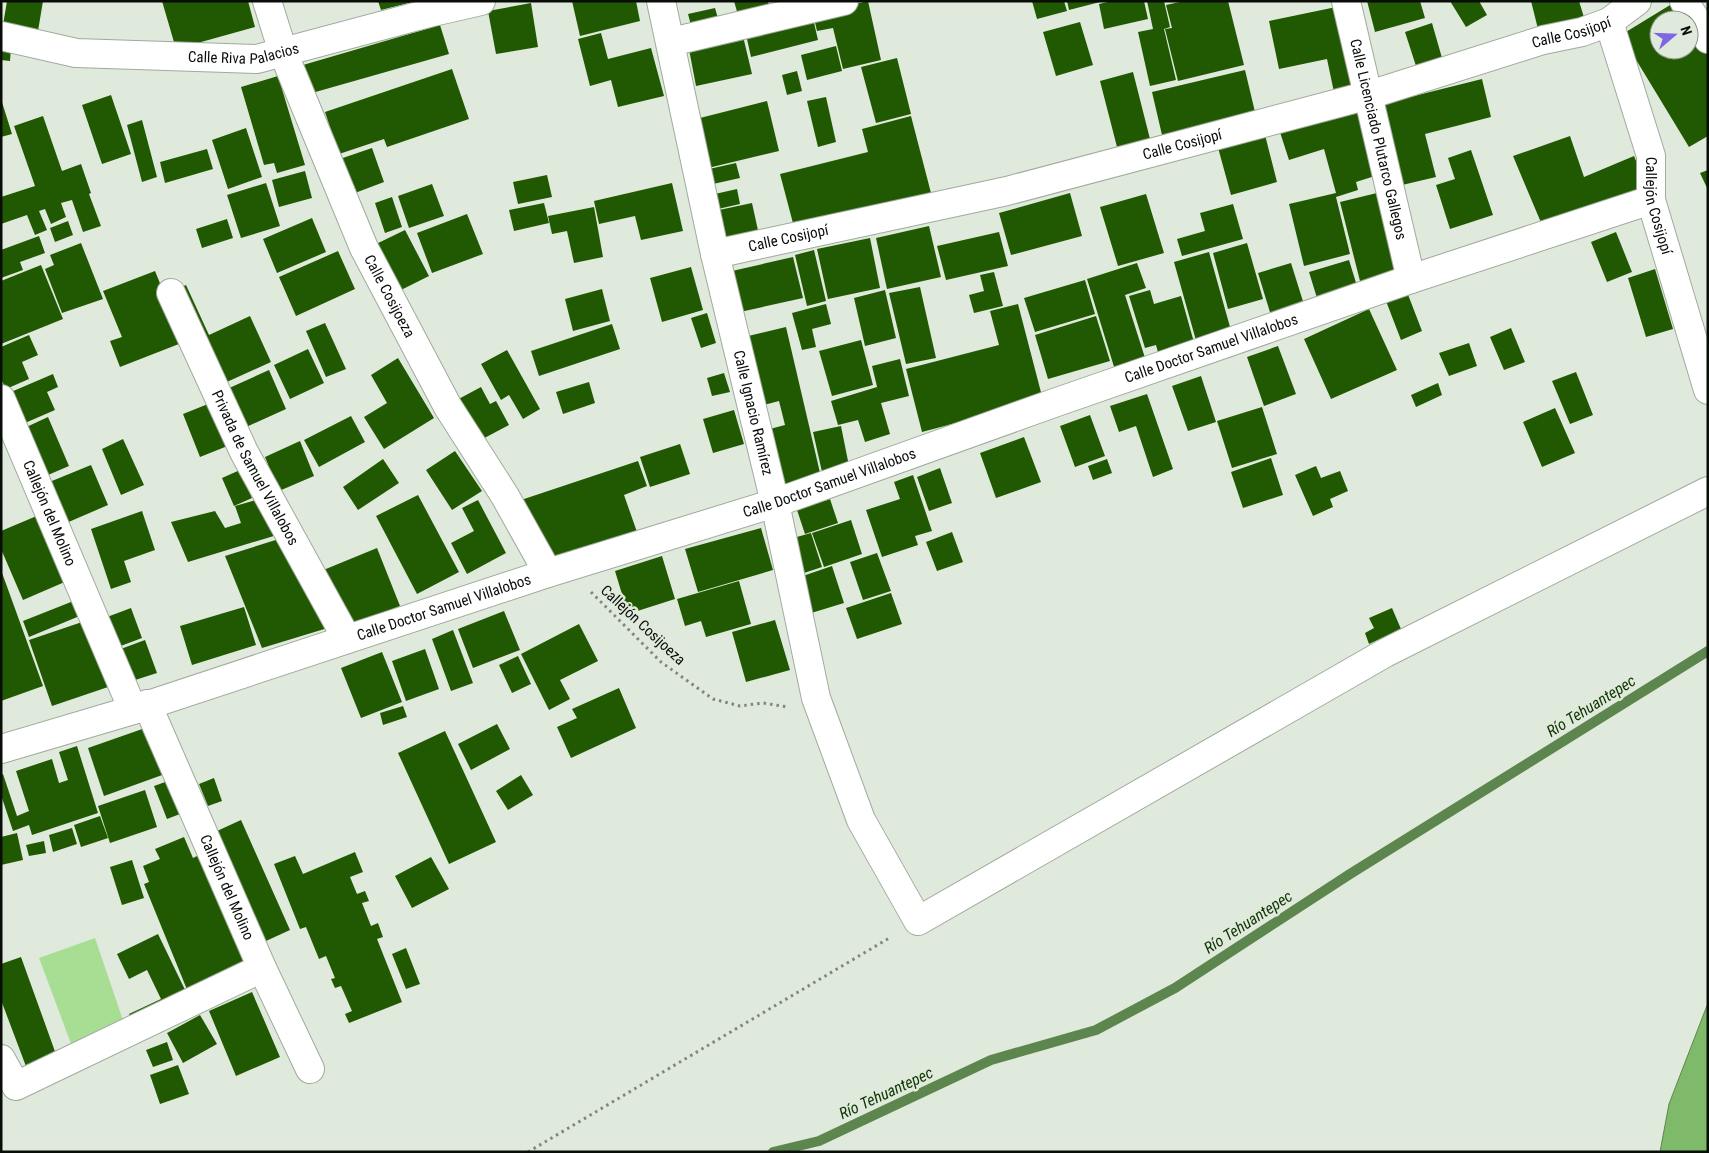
<svg xmlns="http://www.w3.org/2000/svg" width="1709" height="1153" font-family="'Roboto Condensed',sans-serif">
	<style>
		.green { fill: #a7de94 }
		.water { fill: #7fba6a; stroke: #5c864d }
		.lines { fill: none; stroke-linecap: round; stroke-linejoin: round }
		.stream { stroke: #5c864d; stroke-width: 10 }
		.building { fill: #205901 }
		.street-casing { stroke: #a0aa9d; stroke-width: 30 }
		.path { stroke: #80877d; stroke-width: 3; stroke-dasharray: 2.5 4; stroke-linecap: butt }
		.street { stroke: #fff; stroke-width: 28 }
		.labels { text-anchor: middle; dominant-baseline: central; stroke-width: 5; stroke-linejoin: round; paint-order: stroke }
		.street-label { font-size: 15px; fill: #090d08; stroke: #e0eadc }
		.water-label { font-size: 16px; font-style: italic; fill: #0e3500; stroke: #e0eadc }
	</style>
	<rect width="100%" height="100%" fill="#e0eadc"/>
	<path class="green" d="M95,938L125,1026L73,1049L39,958Z"/>
	<path class="water" d="M1708,1003V1152H1660L1669,1104Z"/>
	<g class="lines">
		<path class="stream" d="M773,1152L819,1141L991,1060L1096,1030L1175,988L1350,874L1708,651"/>
	</g>
	<path class="building" d="M7,1H43L38,31L3,25Z
		M162,1H248L255,27L176,49Z
		M378,1H412L413,2L381,10Z
		M572,1H636L640,21L580,36Z
		M734,1H768L771,13L740,22Z
		M868,1L881,60L843,69L833,28L817,31L813,14Z
		M1032,1H1064L1067,11L1037,19Z
		M1067,1H1100V2L1069,10Z
		M1112,1H1144L1148,19L1104,29L1099,4Z
		M1147,1H1164L1170,27L1164,29L1176,80L1150,86L1138,32L1153,29Z
		M1184,1H1228L1244,65L1178,81L1165,29L1172,28L1166,5Z
		M1367,1H1420L1425,18L1375,32Z
		M1450,1H1479L1487,15L1466,27Z
		M1531,1H1579L1586,24L1539,33Z
		M1675,2L1686,20H1659V50H1689V25L1708,55V136L1689,147L1621,35Z
		M531,3L538,47L496,54L488,11Z
		M1341,6L1358,93L1335,97L1327,59L1279,69L1269,21Z
		M715,8L719,22L692,29L688,14Z
		M812,14L818,40L751,57L745,30Z
		M1080,22L1093,65L1056,76L1043,32Z
		M1432,23L1442,58L1416,66L1405,32Z
		M440,25L449,54L312,93L303,65Z
		M742,32L752,74L696,86L688,44Z
		M601,33L608,59L651,48L664,96L618,107L611,80L590,86L578,39Z
		M836,46L842,71L807,80L801,55Z
		M1,47L11,48L10,61L1,60Z
		M897,58L911,114L876,123L861,67Z
		M452,69L469,119L387,147L384,139L339,154L325,112Z
		M1245,70L1255,112L1162,135L1152,92Z
		M797,71L802,91L787,95L782,75Z
		M1133,72L1150,139L1117,147L1100,81Z
		M278,76L305,165L277,173L274,163L264,165L241,87Z
		M1482,79L1491,117L1425,134L1436,177L1398,186L1378,105Z
		M111,95L131,154L102,164L82,105Z
		M826,97L836,142L818,147L807,101Z
		M1,99L12,134L1,137Z
		M767,101L779,151L708,168L696,119Z
		M1360,109L1378,175L1356,182L1358,190L1336,197L1350,254L1304,266L1289,204L1336,193L1324,149L1289,160L1278,126Z
		M43,116L62,171L81,164L91,193L89,194L101,226L83,232L72,200L61,203L66,217L51,224L45,209L39,211L47,230L35,235L27,215L1,224V197L35,186L14,126Z
		M911,116L931,193L794,227L780,174L868,152L862,129Z
		M142,120L157,177L142,182L127,125Z
		M246,128L262,177L228,189L212,140Z
		M1264,131L1277,182L1231,195L1217,144Z
		M1570,136L1584,177L1634,156L1648,190L1545,232L1513,156Z
		M372,148L384,182L347,196L334,161Z
		M207,149L213,169L165,183L160,162Z
		M1471,150L1493,215L1450,229L1436,185L1455,179L1448,158Z
		M736,163L740,178L713,184L709,169Z
		M1708,170V190L1700,173Z
		M305,171L312,198L279,207L272,180Z
		M547,175L552,197L518,204L513,182Z
		M266,183L280,226L241,238L227,195Z
		M672,183L683,231L641,240L635,216L599,224L594,201Z
		M432,184L444,216L409,228L398,196Z
		M737,189L740,204L718,209L715,194Z
		M1381,192L1401,276L1361,285L1340,202Z
		M1070,193L1082,236L1011,255L999,213Z
		M1146,194L1164,253L1118,266L1100,207Z
		M392,197L402,227L385,233L375,203Z
		M544,203L549,223L514,231L509,210Z
		M752,203L759,235L726,243L719,210Z
		M1233,204L1243,239L1182,256L1177,239L1205,231L1200,213Z
		M594,207L603,257L574,263L567,231L552,234L548,216Z
		M467,214L483,254L432,273L417,233Z
		M312,218L326,252L277,273L263,239Z
		M227,219L233,238L202,248L196,229Z
		M68,221L73,235L55,242L50,228Z
		M929,226L941,277L887,289L876,238Z
		M405,230L429,276L395,293L372,246Z
		M999,232L1008,266L946,280L937,246Z
		M1616,232L1632,272L1607,282L1591,242Z
		M39,236L45,253L20,262L23,270L1,278V250Z
		M870,238L880,288L828,299L817,249Z
		M81,243L103,299L62,313L45,269L54,265L50,255Z
		M1247,243L1263,299L1228,309L1213,253Z
		M814,250L826,301L807,306L795,255Z
		M338,251L355,289L296,316L279,277Z
		M1209,252L1232,334L1197,344L1174,262Z
		M793,257L803,298L740,312L732,271Z
		M1349,260L1357,286L1317,298L1309,272Z
		M1137,263L1146,288L1125,295L1146,361L1115,370L1087,279Z
		M1291,263L1306,311L1273,322L1258,273Z
		M41,265L63,319L1,344V281Z
		M691,267L703,310L662,322L650,278Z
		M1655,269L1673,329L1646,337L1628,278Z
		M155,271L184,342L120,367L110,341L122,337L103,291Z
		M994,272L1003,306L974,313L969,295L984,291L980,275Z
		M1085,280L1095,314L1035,332L1024,298Z
		M186,285L209,335L250,316L271,362L218,386L175,290Z
		M920,287L936,358L906,364L889,293Z
		M602,289L610,321L573,331L565,299Z
		M885,290L896,338L865,346L854,298Z
		M1150,290L1154,304L1181,296L1195,346L1159,356L1156,345L1145,348L1129,296Z
		M1407,292L1422,331L1401,340L1386,301Z
		M826,304L831,324L812,329L816,347L802,350L792,313Z
		M1018,304L1043,400L922,432L906,369L999,345L990,311Z
		M1369,309L1397,370L1331,399L1304,339Z
		M707,313L716,343L701,348L691,318Z
		M1096,316L1110,361L1048,379L1035,335Z
		M325,323L346,369L326,377L306,331Z
		M612,324L620,349L539,376L531,351Z
		M786,327L821,477L779,486L766,430L785,425L779,401L760,406L744,337Z
		M1511,328L1525,362L1504,370L1490,337Z
		M29,335L38,355L22,362L29,379L6,389L1,379V347Z
		M861,340L873,385L832,396L819,351Z
		M1469,343L1477,366L1449,376L1439,353Z
		M1278,346L1296,394L1264,406L1247,357Z
		M308,349L324,383L290,399L274,365Z
		M507,350L540,409L523,419L509,395L501,400L481,364Z
		M398,358L434,418L384,449L364,417L387,403L371,375Z
		M900,359L909,396L881,403L890,434L865,442L858,420L838,425L831,401L877,387L879,395L872,366Z
		M269,370L286,409L244,428L227,389Z
		M1576,372L1593,415L1570,424L1552,381Z
		M724,373L730,392L712,396L707,378Z
		M53,374L58,387L47,392L55,410L25,423L11,392Z
		M1201,376L1216,422L1188,431L1172,386Z
		M589,382L595,403L563,414L556,392Z
		M1438,383L1442,395L1416,407L1411,395Z
		M481,387L490,404L496,401L509,425L475,443L453,402Z
		M1147,394L1173,469L1153,477L1136,426L1119,432L1110,406Z
		M213,402L230,445L200,457L183,414Z
		M1262,407L1277,454L1232,468L1217,421Z
		M1555,408L1575,453L1542,467L1523,422Z
		M734,410L744,444L713,453L703,419Z
		M1090,415L1105,456L1075,467L1060,426Z
		M351,416L365,442L319,467L304,440Z
		M48,417L69,466L41,478L20,430Z
		M841,426L849,466L822,472L813,432Z
		M1024,437L1041,482L996,498L980,453Z
		M123,439L144,485L121,495L102,449Z
		M300,441L314,476L279,491L265,457Z
		M680,444L690,474L650,487L640,457Z
		M455,451L482,491L452,510L426,470Z
		M1271,458L1283,495L1243,508L1231,472Z
		M383,459L399,483L358,510L343,487Z
		M1107,459L1112,473L1093,480L1088,466Z
		M638,461L647,486L624,495L637,532L554,558L521,500Z
		M91,465L108,505L64,524L47,483Z
		M1316,466L1321,478L1340,471L1348,491L1330,499L1333,507L1313,516L1295,475Z
		M940,468L952,503L929,511L917,477Z
		M240,470L252,498L234,506L222,478Z
		M913,475L932,531L915,536L918,545L882,557L866,510L900,499L894,482Z
		M418,495L459,572L417,594L376,516Z
		M830,499L838,523L805,534L797,510Z
		M256,500L277,535L188,562L171,522L215,511L225,528L241,523L235,506Z
		M478,500L506,553L467,574L451,543L474,531L462,508Z
		M142,511L155,550L124,561L131,582L111,589L91,529Z
		M39,515L67,581L23,600L1,549V531Z
		M851,520L862,554L824,567L812,533Z
		M761,528L773,570L698,592L685,549Z
		M952,532L963,562L937,571L926,542Z
		M811,533L822,567L798,575L786,540Z
		M282,538L331,627L262,648L225,556Z
		M377,548L400,606L344,628L321,571Z
		M877,553L891,591L863,600L850,562Z
		M662,556L675,599L628,614L615,571Z
		M832,566L844,603L808,614L797,578Z
		M1,570L43,686L1,701Z
		M739,581L751,624L706,637L701,621L685,626L677,599Z
		M891,593L902,624L857,639L846,608Z
		M76,600L82,615L29,637L23,621Z
		M244,607L256,645L192,665L180,626Z
		M131,608L142,638L118,647L107,617Z
		M1392,608L1401,629L1369,644L1365,633L1374,628L1369,618Z
		M504,611L520,650L473,668L458,629Z
		M88,620L111,686L52,706L29,640Z
		M775,620L790,670L746,682L732,632Z
		M579,624L598,661L560,680L570,699L549,710L521,654Z
		M453,630L473,683L451,691L432,639Z
		M145,640L157,673L129,682L118,650Z
		M425,649L439,689L406,701L392,661Z
		M382,652L402,702L361,718L341,668Z
		M518,656L531,684L512,693L499,665Z
		M619,688L636,728L571,758L557,727L577,718L572,709Z
		M403,706L407,717L383,725L380,713Z
		M497,724L510,749L471,770L458,744Z
		M148,727L165,774L104,796L88,748Z
		M445,731L496,842L449,864L398,753Z
		M77,746L98,813L32,835L29,825L13,831L1,795V775L3,774L17,816L29,811L16,771L52,759L59,783L68,780L59,752Z
		M521,775L533,795L508,810L496,791Z
		M214,778L222,801L208,806L199,784Z
		M168,781L180,814L167,819L154,786Z
		M145,790L157,827L110,843L98,806Z
		M100,816L108,838L81,847L74,825Z
		M241,820L290,930L266,941L217,831Z
		M72,828L77,844L53,852L49,835Z
		M17,833L23,860L1,865V837Z
		M184,837L193,858L201,854L247,968L188,992L144,884L149,882L143,866L160,859L155,849Z
		M44,841L46,853L29,856L26,845Z
		M355,852L363,872L350,877L357,894L365,891L369,901L362,903L371,926L378,923L383,937L377,939L402,1002L349,1023L345,1014L352,1011L341,986L335,988L331,979L335,978L326,956L319,959L306,927L300,929L274,864L295,856L303,874Z
		M431,857L449,889L412,908L395,876Z
		M132,860L144,898L122,905L110,867Z
		M158,934L188,996L134,1023L129,1014L161,999L147,970L129,979L117,954Z
		M406,948L420,984L406,989L392,954Z
		M21,957L57,1057L27,1069L1,1000V964Z
		M252,992L280,1057L236,1076L209,1011Z
		M200,1015L217,1044L183,1063L167,1033Z
		M167,1042L173,1060L153,1067L146,1050Z
		M178,1065L189,1094L160,1104L150,1075Z"/>
	<g class="lines">
		<g class="street-casing">
			<g id="street">
				<path id="s1" d="M267,1L283,52L364,248L448,407L505,496L548,573"/>
				<path id="s2" d="M661,1L715,254L775,503L816,698L861,820L918,921L1385,653L1708,491"/>
				<path id="s3" d="M1346,1L1411,279"/>
				<path d="M1684,1L1708,39"/>
				<path id="s4" d="M1609,22L1651,156V200L1708,390"/>
				<path id="s5" d="M1,36L76,53L257,59L433,12L481,1"/>
				<path d="M671,42L844,1"/>
				<path id="s6" d="M715,254L1007,191L1369,95L1543,40L1582,32L1609,22L1637,1"/>
				<path id="s7" d="M171,293L244,452L347,639"/>
				<path id="s8" d="M1,399L133,710"/>
				<path id="s9" d="M147,704L262,968L310,1069"/>
				<path id="s10" d="M1,749L133,710L548,573L775,503L1057,402L1411,279L1651,200"/>
				<path d="M1,1059L16,1086L262,968"/>
			</g>
		</g>
		<path class="path" d="M591,592L661,662L713,699L740,706L763,703L788,707
			M528,1152L891,937"/>
		<use href="#street" class="street"/>
	</g>
	<g class="labels">
		<g class="street-label">
			<text stroke="none"><textPath href="#s6" startOffset="885">Calle Cosijopí</textPath></text>
			<text stroke="none"><textPath href="#s5" startOffset="245">Calle Riva Palacios</textPath></text>
			<text stroke="none"><textPath href="#s3" startOffset="142">Calle Licenciado Plutarco Gallegos</textPath></text>
			<text stroke="none"><textPath href="#s6" startOffset="480">Calle Cosijopí</textPath></text>
			<text stroke="none"><textPath href="#s4" startOffset="191">Callejón Cosijopí</textPath></text>
			<text stroke="none"><textPath href="#s6" startOffset="75">Calle Cosijopí</textPath></text>
			<text stroke="none"><textPath href="#s1" startOffset="320">Calle Cosijoeza</textPath></text>
			<text stroke="none"><textPath href="#s10" startOffset="1275">Calle Doctor Samuel Villalobos</textPath></text>
			<text stroke="none"><textPath href="#s2" startOffset="422">Calle Ignacio Ramírez</textPath></text>
			<text stroke="none"><textPath href="#s7" startOffset="194">Privada de Samuel Villalobos</textPath></text>
			<text stroke="none"><textPath href="#s10" startOffset="870">Calle Doctor Samuel Villalobos</textPath></text>
			<text stroke="none"><textPath href="#s8" startOffset="124">Callejón del Molino</textPath></text>
			<text stroke="none"><textPath href="#s10" startOffset="465">Calle Doctor Samuel Villalobos</textPath></text>
			<text transform="translate(643 625) rotate(43)">Callejón Cosijoeza</text>
			<text stroke="none"><textPath href="#s9" startOffset="200">Callejón del Molino</textPath></text>
		</g>
		<g class="water-label">
			<text transform="translate(1591 706) rotate(-32)">Río Tehuantepec</text>
			<text transform="translate(1248 922) rotate(-33)">Río Tehuantepec</text>
			<text transform="translate(886 1093) rotate(-25)">Río Tehuantepec</text>
		</g>
	</g>
	<rect width="1709" height="1153" fill="none" stroke="#090d08" stroke-width="5"/>
	<g transform="translate(1674 35) rotate(71)"><circle r="24" fill="#e0eadc" stroke="#8a9287"/>
	<path d="M0-4L9 19L0 12L-9 19Z" fill="#7e67e3"/>
	<text y="-8" font-size="14" font-weight="bold" text-anchor="middle" fill="#090d08">N</text>
	</g>
</svg>
